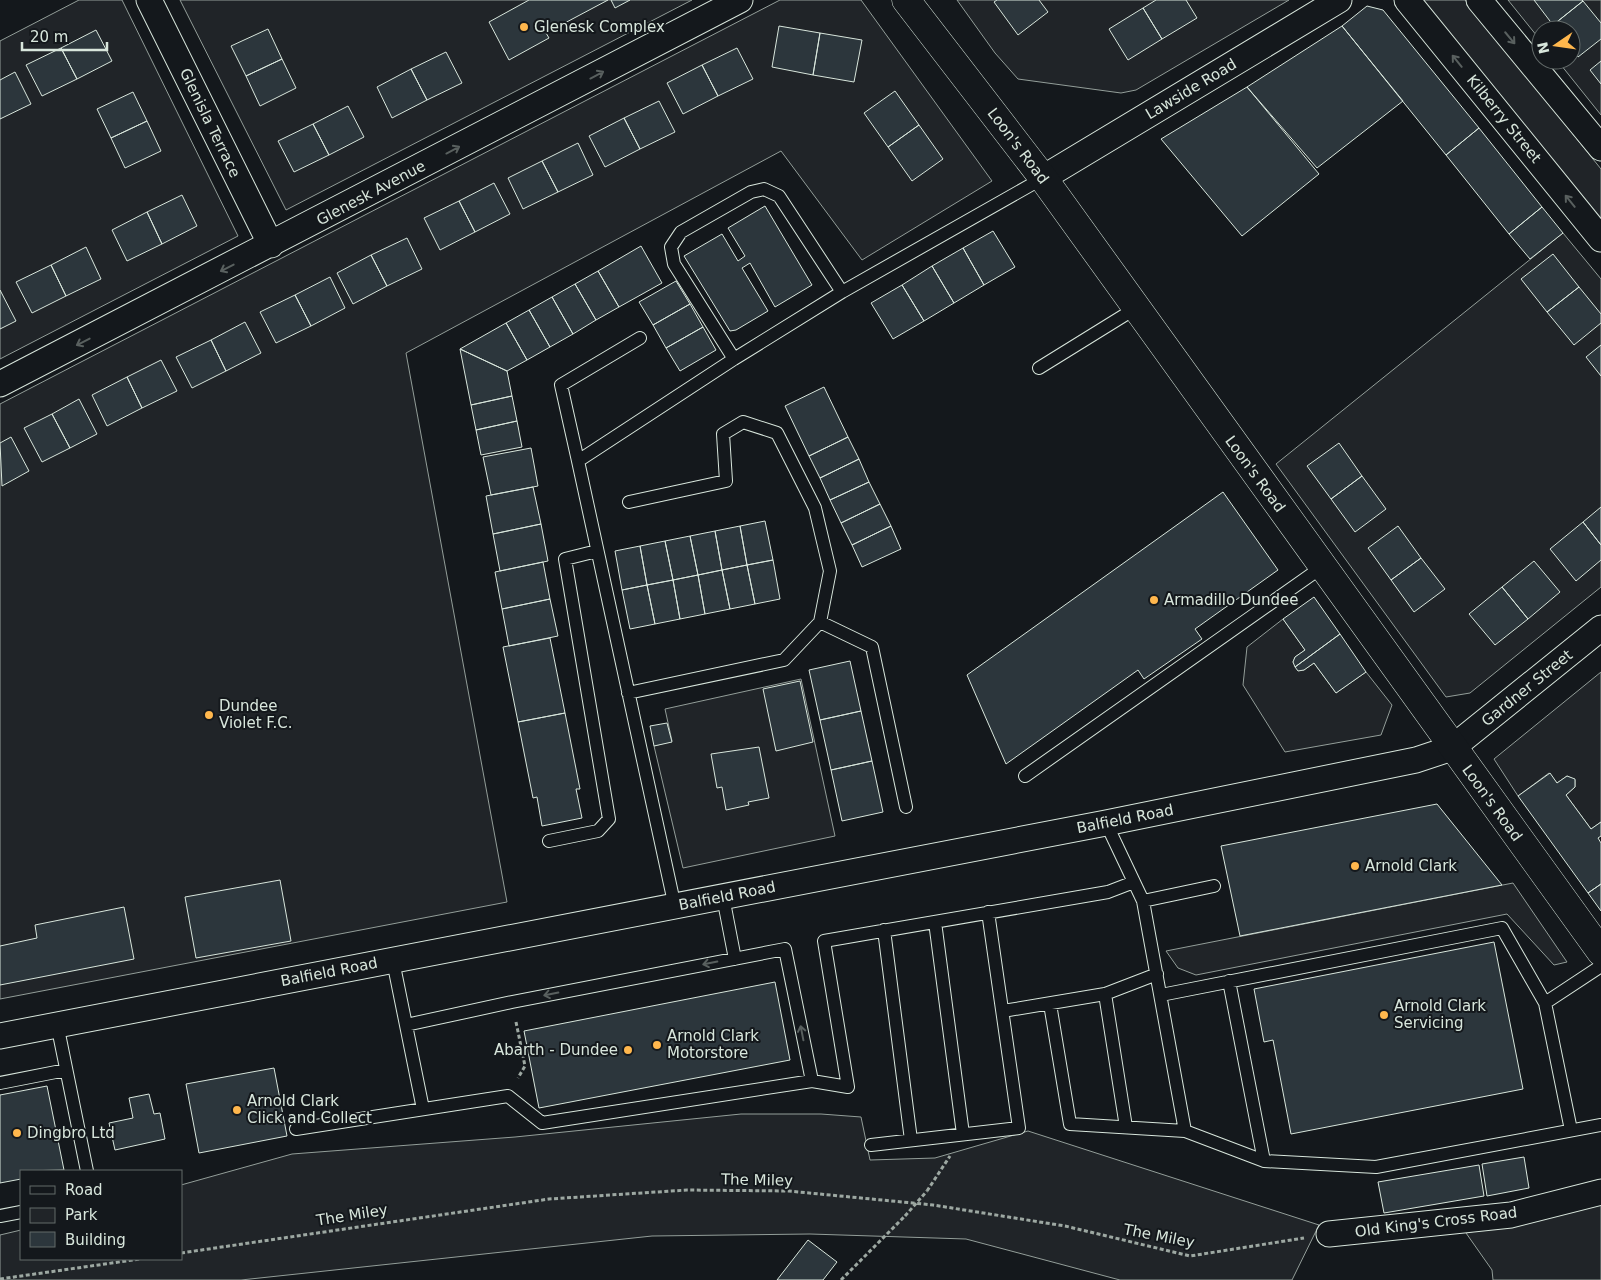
<svg xmlns="http://www.w3.org/2000/svg" width="1601" height="1280" font-family="'DejaVu Sans',sans-serif">
	<style>
		.green { fill: #202428; stroke: #939e99 }
		.building { fill: #2c363c; stroke: #d8e6dc }
		.lines { fill: none; stroke-linecap: round; stroke-linejoin: round }
		.lane-casing { stroke: #d8e6dc; stroke-width: 14 }
		.street-casing { stroke: #d8e6dc; stroke-width: 27 }
		.secondary-casing { stroke: #d8e6dc; stroke-width: 29 }
		.path { stroke: #9da8a2; stroke-width: 3; stroke-dasharray: 4 2.5; stroke-linecap: butt }
		.lane { stroke: #14181c; stroke-width: 12 }
		.street { stroke: #14181c; stroke-width: 25 }
		.secondary { stroke: #14181c; stroke-width: 28 }
		.path-bridge { stroke: #9da8a2; stroke-width: 3; stroke-dasharray: 4 2.5; stroke-linecap: butt }
		.oneway { stroke: #59605f }
		.poi-dot { fill: #ffb74d; stroke: #14181c; stroke-width: 2 }
		.labels { text-anchor: middle; dominant-baseline: central; stroke-width: 4; stroke-linejoin: round; paint-order: stroke }
		.poi-label { font-size: 15px; fill: #d8e6dc; stroke: #14181c; text-anchor: start }
		.street-label { font-size: 15px; fill: #d8e6dc; stroke: #14181c }
	</style>
	<rect width="100%" height="100%" fill="#14181c"/>
	<path class="green" d="M79,0H122L238,236L0,359V41Z
		M180,0H692L286,210Z
		M780,0H861L992,181L862,260L781,151L406,353L507,902L0,999V404Z
		M957,0H1289L1136,90L1121,93L1018,79L995,53Z
		M1422,0H1465L1601,169V221Z
		M1508,0H1601V115L1557,60H1571V30H1541V41Z
		M1563,233L1601,279V587L1470,693L1446,697L1276,464Z
		M1283,619L1305,650L1295,657L1293,662L1298,670H1304L1314,663L1336,693L1366,672L1392,705L1381,735L1285,752L1243,685L1247,647Z
		M1601,672V822L1591,829L1566,795L1575,787V780L1567,776L1557,783L1549,773L1518,796L1494,759Z
		M801,679L835,836L683,868L654,746L672,741L665,709Z
		M1513,883L1567,962L1554,965L1507,914L1196,975L1178,968L1166,951Z
		M741,1114H821L861,1117L870,1160L935,1158L1028,1131L1319,1225L1292,1280H1120L966,1239L810,1234L652,1236L241,1280H0V1235L21,1230V1259H181V1185L292,1154L515,1137Z
		M1601,1204V1280H1493L1492,1270L1466,1233Z"/>
	<path class="building" d="M529,0H608L546,33L549,38L509,60L489,22Z
		M611,0H630L615,8Z
		M997,0H1039L1048,12L1018,35L994,2Z
		M1156,0H1186L1197,18L1162,39L1143,8Z
		M1534,0H1582L1583,1L1553,25Z
		M1583,1L1601,23V39L1578,57L1571,48V30H1557L1553,25Z
		M1367,6L1383,10L1479,128L1446,155L1342,26Z
		M1143,8L1162,39L1128,60L1109,29Z
		M779,26L820,33L813,75L772,67Z
		M1342,26L1403,101L1317,168L1247,87Z
		M268,29L282,59L246,76L231,46Z
		M96,30L112,61L77,79L61,48Z
		M820,33L862,40L854,82L813,75Z
		M61,48L77,79L42,96L26,65Z
		M737,48L753,79L718,96L702,65Z
		M446,52L462,83L427,100L411,69Z
		M282,59L296,88L260,106L246,76Z
		M1601,61V84L1590,70Z
		M702,65L718,96L683,114L667,83Z
		M411,69L427,100L392,118L377,87Z
		M15,72L31,104L0,119V80Z
		M1247,87L1319,174L1242,236L1161,139Z
		M895,91L919,125L888,147L864,113Z
		M133,92L147,121L111,138L97,109Z
		M659,101L675,132L640,149L624,118Z
		M348,106L364,137L329,155L313,124Z
		M624,118L640,149L605,167L589,136Z
		M147,121L161,151L125,168L111,138Z
		M313,124L329,155L294,172L278,141Z
		M919,125L943,159L912,181L888,147Z
		M1479,128L1542,207L1509,234L1446,155Z
		M578,143L593,175L558,192L542,161Z
		M542,161L558,192L523,209L508,178Z
		M494,183L510,214L475,232L459,201Z
		M182,195L197,226L162,244L147,212Z
		M459,201L475,232L440,250L424,218Z
		M765,206L812,285L775,307L750,263L742,268L768,311L736,330L730,331L684,256L722,234L738,261L745,256L728,228Z
		M1542,207L1563,233L1530,259L1509,234Z
		M147,212L162,244L127,261L112,230Z
		M993,231L1015,267L984,285L963,248Z
		M407,238L422,269L387,286L371,255Z
		M641,246L662,283L619,307L598,271Z
		M86,247L101,279L66,296L51,265Z
		M963,248L984,285L954,303L932,266Z
		M1553,254L1579,287L1547,312L1521,279Z
		M371,255L387,286L353,304L337,273Z
		M51,265L66,296L32,313L16,282Z
		M932,266L954,303L924,321L902,285Z
		M598,271L619,307L596,320L575,284Z
		M330,277L345,308L311,326L295,295Z
		M676,281L690,304L653,325L639,302Z
		M575,284L596,320L573,334L552,297Z
		M902,285L924,321L893,339L871,303Z
		M1579,287L1601,314V323L1574,345L1547,312Z
		M0,290L16,321L0,329Z
		M295,295L311,326L276,343L260,312Z
		M552,297L573,334L550,347L529,310Z
		M690,304L703,327L666,348L653,325Z
		M529,310L550,347L527,360L506,323Z
		M245,322L261,353L226,371L211,340Z
		M506,323L527,360L507,371L460,349Z
		M703,327L716,350L680,371L666,348Z
		M211,340L226,371L192,388L176,357Z
		M1601,345V376L1586,357Z
		M460,349L507,371L512,396L471,405Z
		M161,360L177,391L142,408L127,377Z
		M127,377L142,408L107,426L92,395Z
		M824,387L848,437L809,456L785,406Z
		M512,396L517,421L476,430L471,405Z
		M79,399L97,434L70,448L52,414Z
		M52,414L70,448L42,462L24,428Z
		M517,421L522,447L481,455L476,430Z
		M11,437L29,471L2,486L0,443Z
		M848,437L859,459L820,478L809,456Z
		M1339,443L1362,476L1331,499L1307,466Z
		M531,448L538,486L491,495L483,457Z
		M859,459L869,482L830,500L820,478Z
		M1362,476L1386,509L1355,532L1331,499Z
		M869,482L880,504L841,523L830,500Z
		M533,487L541,524L493,534L486,496Z
		M1223,492L1278,570L1195,629L1202,639L1144,679L1138,670L1006,764L967,675Z
		M880,504L891,526L852,545L841,523Z
		M1601,507V545L1583,522Z
		M765,521L773,560L747,565L740,526Z
		M1583,522L1601,545V560L1576,581L1550,549Z
		M541,524L548,561L500,571L493,534Z
		M740,526L747,565L722,570L715,531Z
		M891,526L901,549L862,567L852,545Z
		M1398,526L1421,558L1391,580L1368,548Z
		M715,531L722,570L698,575L690,536Z
		M690,536L698,575L673,580L665,541Z
		M665,541L673,580L647,585L640,546Z
		M640,546L647,585L622,590L615,551Z
		M1421,558L1445,589L1414,612L1391,580Z
		M773,560L780,599L755,604L747,565Z
		M1534,561L1560,592L1528,619L1502,587Z
		M543,562L550,599L502,609L495,572Z
		M747,565L755,604L730,609L722,570Z
		M722,570L730,609L705,614L698,575Z
		M698,575L705,614L680,619L673,580Z
		M673,580L680,619L655,624L647,585Z
		M647,585L655,624L630,629L622,590Z
		M1502,587L1528,619L1495,645L1469,614Z
		M1314,597L1340,634L1295,667L1293,662L1295,657L1305,650L1283,619Z
		M550,599L558,636L509,646L502,609Z
		M1340,634L1366,672L1336,693L1314,663L1304,670L1298,671L1295,667Z
		M550,638L565,713L518,722L503,647Z
		M850,661L861,711L820,720L809,670Z
		M800,681L813,742L776,751L763,689Z
		M861,711L872,761L831,770L820,720Z
		M565,713L580,789H576L582,818L542,826L537,797L533,798L518,722Z
		M667,723L672,742L654,746L650,726Z
		M759,747L769,798L748,802L749,805L726,810L722,787L717,788L711,754Z
		M872,761L883,812L842,821L831,770Z
		M1550,773L1557,783L1567,776L1575,779V787L1566,795L1591,829L1601,822V836L1598,838L1601,843V884L1588,893L1518,796Z
		M1437,804L1502,885L1240,936L1221,846Z
		M280,880L291,941L196,958L185,897Z
		M1601,884V911L1588,893Z
		M124,907L134,959L0,985V946L37,938L35,925Z
		M1494,942L1523,1089L1291,1134L1273,1040L1264,1042L1254,989Z
		M775,982L790,1060L539,1108L524,1031Z
		M274,1068L287,1136L199,1153L186,1084Z
		M47,1086L64,1170L21,1171V1179L0,1183V1095Z
		M149,1094L154,1114L160,1113L165,1139L115,1150L109,1123L133,1118L129,1098Z
		M1524,1157L1529,1188L1487,1196L1482,1164Z
		M1479,1165L1484,1196L1384,1213L1378,1182Z
		M808,1240L837,1262L823,1280H777Z"/>
	<g class="lines">
		<g class="lane-casing">
			<path id="lane" d="M734,359L674,264L671,247L681,232L751,192L764,189L779,196L842,292
				M1039,368L1136,308
				M578,461L561,385L640,338
				M820,622L872,647L906,807
				M628,693L784,660L820,622L830,571L815,508L777,433L743,422L723,434L726,481L629,502
				M1025,776L1322,567
				M1106,823L1143,901L1185,1131
				M549,841L598,831L609,819L565,559L597,551
				M723,897L735,959
				M1143,901L1214,886
				M675,907L578,461L734,359L842,292L1043,178
				M935,922L963,1134
				M884,930L911,1140
				M393,961L423,1109
				M1229,981L1264,1161
				M1105,994L1126,1127
				M1161,995L1502,928L1545,1003L1571,1130
				M1545,1003L1601,966
				M1050,1004L1070,1124L1185,1131L1264,1161L1376,1167L1601,1125
				M1003,1011L1105,994L1157,974
				M57,1024L87,1171
				M406,1025L512,1002L785,949L812,1081
				M0,1083L66,1070
				M296,1129L508,1096L542,1123L812,1081L848,1087L824,941L1108,892L1134,882
				M871,1145L1019,1128L988,912
				M0,1216L21,1212"/>
		</g>
		<g class="street-casing">
			<path id="street" d="M149,0L271,245
				M1407,0L1601,239
				M1479,0L1601,148
				M1043,178L1339,0
				M0,384L740,0
				M0,1036L1106,823L1416,760L1452,748L1601,628
				M1329,1234L1511,1215L1601,1192"/>
		</g>
		<g class="secondary-casing">
			<path id="secondary" d="M906,0L1043,178L1601,952"/>
		</g>
		<path class="path" d="M516,1022L525,1066L518,1078
			M927,1191L950,1156
			M181,1253L549,1199L687,1190L789,1191L933,1205L1065,1226L1190,1256L1304,1238
			M0,1279L140,1259
			M841,1280L905,1216"/>
		<use href="#lane" class="lane"/>
		<use href="#street" class="street"/>
		<use href="#secondary" class="secondary"/>
		<path class="path-bridge" d="M905,1216L927,1191"/>
	</g>
	<defs><path id="oneway-shaft" d="M-6 0H5M1.5-3L5.5 0L1.5 3" fill="none" stroke-width="1.6" stroke-linecap="round" stroke-linejoin="round" transform="scale(1.25)"/></defs>
	<g class="oneway">
		<use href="#oneway-shaft" transform="translate(1510 38) rotate(50)"/>
		<use href="#oneway-shaft" transform="translate(1457 61) rotate(-129)"/>
		<use href="#oneway-shaft" transform="translate(597 75) rotate(-28)"/>
		<use href="#oneway-shaft" transform="translate(453 150) rotate(-28)"/>
		<use href="#oneway-shaft" transform="translate(1570 201) rotate(-129)"/>
		<use href="#oneway-shaft" transform="translate(227 268) rotate(153)"/>
		<use href="#oneway-shaft" transform="translate(83 342) rotate(153)"/>
		<use href="#oneway-shaft" transform="translate(710 963) rotate(169)"/>
		<use href="#oneway-shaft" transform="translate(551 994) rotate(169)"/>
		<use href="#oneway-shaft" transform="translate(802 1033) rotate(-101)"/>
	</g>
	<g class="poi-dot">
		<circle cx="524" cy="27" r="5"/>
		<circle cx="1154" cy="600" r="5"/>
		<circle cx="209" cy="715" r="5"/>
		<circle cx="1355" cy="866" r="5"/>
		<circle cx="1384" cy="1015" r="5"/>
		<circle cx="657" cy="1045" r="5"/>
		<circle cx="628" cy="1050" r="5"/>
		<circle cx="237" cy="1110" r="5"/>
		<circle cx="17" cy="1133" r="5"/>
	</g>
	<g class="labels">
		<g class="poi-label">
			<text x="534" y="27">Glenesk Complex</text>
			<text x="1164" y="600">Armadillo Dundee</text>
			<text x="219" y="706">Dundee<tspan x="219" dy="17">Violet F.C.</tspan></text>
			<text x="1365" y="866">Arnold Clark</text>
			<text x="1394" y="1006">Arnold Clark<tspan x="1394" dy="17">Servicing</tspan></text>
			<text x="667" y="1036">Arnold Clark<tspan x="667" dy="17">Motorstore</tspan></text>
			<text x="618" y="1050" text-anchor="end">Abarth - Dundee</text>
			<text x="247" y="1101">Arnold Clark<tspan x="247" dy="17">Click and Collect</tspan></text>
			<text x="27" y="1133">Dingbro Ltd</text>
		</g>
		<g class="street-label">
			<text transform="translate(1191 89) rotate(-31)">Lawside Road</text>
			<text transform="translate(1504 119) rotate(51)">Kilberry Street</text>
			<text transform="translate(210 123) rotate(64)">Glenisla Terrace</text>
			<text transform="translate(1018 146) rotate(53)">Loon's Road</text>
			<text transform="translate(371 193) rotate(-28)">Glenesk Avenue</text>
			<text transform="translate(1255 474) rotate(54)">Loon's Road</text>
			<text transform="translate(1527 688) rotate(-39)">Gardner Street</text>
			<text transform="translate(1492 803) rotate(54)">Loon's Road</text>
			<text transform="translate(1125 819) rotate(-11)">Balfield Road</text>
			<text transform="translate(727 896) rotate(-11)">Balfield Road</text>
			<text transform="translate(329 972) rotate(-11)">Balfield Road</text>
			<text transform="translate(757 1180) rotate(1)">The Miley</text>
			<text transform="translate(352 1215) rotate(-9)">The Miley</text>
			<text transform="translate(1436 1222) rotate(-7)">Old King's Cross Road</text>
			<text transform="translate(1159 1236) rotate(11)">The Miley</text>
		</g>
	</g>
	<rect x="20" y="1170" width="162" height="90" fill="#14181c" stroke="#626a69"/>
	<rect x="30" y="1186" width="25" height="8" fill="#14181c" stroke="#626a69"/>
	<text x="65" y="1195" font-size="15" fill="#d8e6dc">Road</text>
	<rect x="30" y="1208" width="25" height="15" fill="#202428" stroke="#626a69"/>
	<text x="65" y="1220" font-size="15" fill="#d8e6dc">Park</text>
	<rect x="30" y="1232" width="25" height="15" fill="#2c363c" stroke="#626a69"/>
	<text x="65" y="1245" font-size="15" fill="#d8e6dc">Building</text>
	<g transform="translate(1556 45) rotate(257)"><circle r="24" fill="#14181c" stroke="#626a69"/>
	<path d="M0-4L9 19L0 12L-9 19Z" fill="#ffb74d"/>
	<text y="-8" font-size="14" font-weight="bold" text-anchor="middle" fill="#d8e6dc">N</text>
	</g>
	<path d="M22 42v8h85v-8" fill="none" stroke="#d8e6dc" stroke-width="2.5"/>
	<text x="30" y="42" font-size="15" fill="#d8e6dc" stroke="#14181c" stroke-width="4" paint-order="stroke">20 m</text>
</svg>
